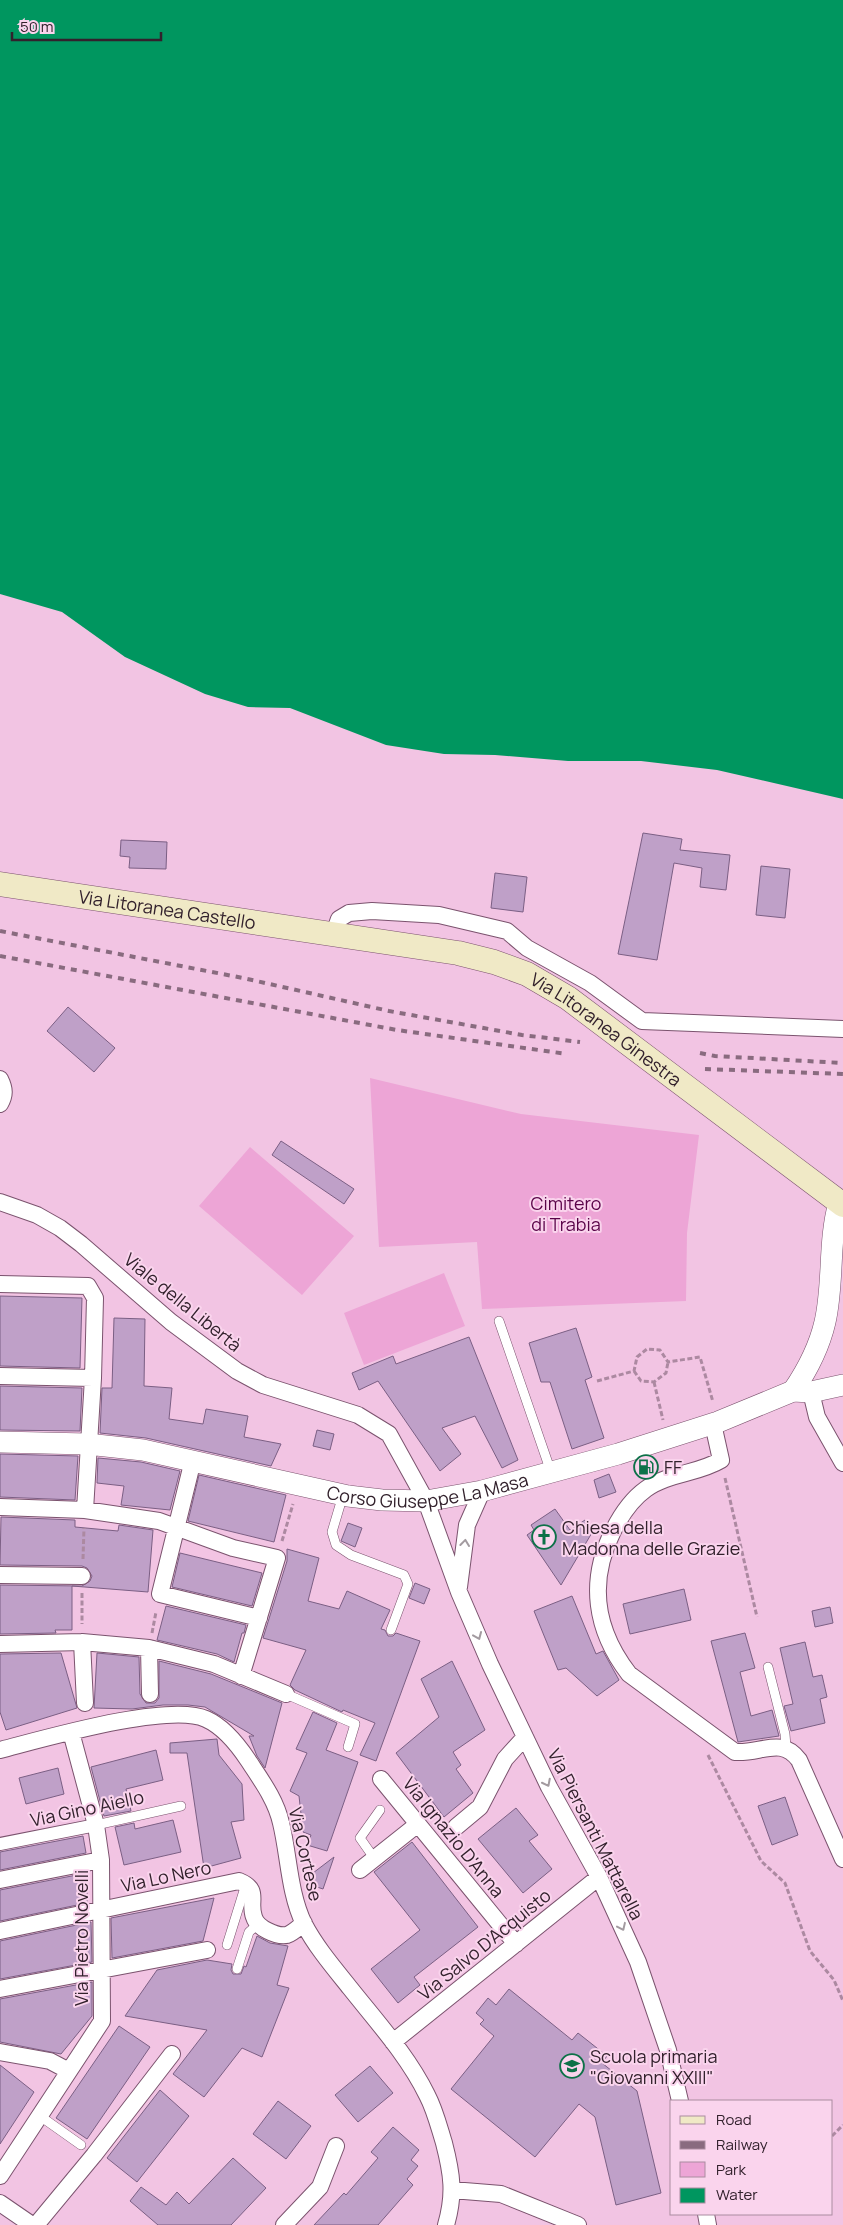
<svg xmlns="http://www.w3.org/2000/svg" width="843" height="2225" font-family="Manrope,sans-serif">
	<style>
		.green { fill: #eda5d6 }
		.water { fill: #00965f }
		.building { fill: #bfa0c8; stroke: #7b5f84 }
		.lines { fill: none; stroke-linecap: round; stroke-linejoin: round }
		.service-casing { stroke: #7b536e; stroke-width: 10 }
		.pedestrian-casing { stroke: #7b536e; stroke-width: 14 }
		.minor-casing { stroke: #7b536e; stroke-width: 18 }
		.tertiary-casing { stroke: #7b536e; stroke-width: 22 }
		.secondary-casing { stroke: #7b536e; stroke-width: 25 }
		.path { stroke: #ac89a1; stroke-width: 3; stroke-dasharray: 5 2.5; stroke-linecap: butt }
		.service { stroke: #fff; stroke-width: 9 }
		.pedestrian { stroke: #fff; stroke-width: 12 }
		.minor { stroke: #fff; stroke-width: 16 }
		.tertiary { stroke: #fff; stroke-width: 21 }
		.secondary { stroke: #f0e9c6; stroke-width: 24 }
		.rail { stroke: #896b7f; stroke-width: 4; stroke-dasharray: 6 6; stroke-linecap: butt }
		.oneway { stroke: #a39ba0 }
		.labels { text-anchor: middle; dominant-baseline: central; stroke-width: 4; stroke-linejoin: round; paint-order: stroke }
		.street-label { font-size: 18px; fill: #32212c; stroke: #fad4ed }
		.park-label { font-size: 18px; fill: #590348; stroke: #fad4ed }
		.poi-label { font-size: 18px; fill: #32212c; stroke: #fad4ed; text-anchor: start }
	</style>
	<rect width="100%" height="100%" fill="#f2c4e3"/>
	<path class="green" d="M370,1078L521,1114L699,1135L687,1233L686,1301L482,1309L477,1242L379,1247Z
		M250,1147L354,1236L302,1295L199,1206Z
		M444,1273L465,1326L364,1365L344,1313Z"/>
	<path class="water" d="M0,0H843V799L717,770L641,761H568L495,755L444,754L386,745L290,708L248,707L205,694L125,657L62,612L0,594Z"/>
	<path class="building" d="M643,833L682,839L680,850L730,855L726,890L700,887L702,868L674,863L657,960L618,954Z
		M121,840L167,842L166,869L129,868L130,857L120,856Z
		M761,866L790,869L785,918L756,915Z
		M495,873L527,877L523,912L491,908Z
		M68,1007L115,1048L94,1072L47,1031Z
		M281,1141L354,1189L344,1204L272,1155Z
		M0,1296L82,1298L80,1368L0,1366Z
		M114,1318L145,1319L144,1386L172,1388L169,1419L203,1424L206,1409L248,1416L244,1437L281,1444L271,1466L146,1438L100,1433L102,1388H112Z
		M576,1328L592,1377L585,1380L604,1438L572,1449L550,1382H541L529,1343Z
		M469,1337L518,1460L502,1468L475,1416L442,1428L461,1454L440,1471L378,1381L359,1390L352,1373L393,1356L396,1364Z
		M0,1386L82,1388L80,1431L0,1430Z
		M317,1430L334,1434L330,1450L313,1446Z
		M0,1454L78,1456L75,1500L0,1497Z
		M98,1458L141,1462L180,1471L170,1510L121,1505L124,1486L97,1483Z
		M609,1474L616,1492L599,1498L594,1480Z
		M199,1475L286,1495L274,1542L188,1521Z
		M555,1509L570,1530L585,1520L593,1531L561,1585L527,1535L534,1530L531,1525Z
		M1,1517L75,1520V1527L118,1531L119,1525L153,1530L148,1592L72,1586V1630H55L56,1633L0,1634V1585L82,1586L90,1581L92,1576L87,1568L82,1566L0,1565Z
		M348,1523L362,1528L355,1547L341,1541Z
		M287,1549L319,1558L308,1601L339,1609L347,1591L390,1610L381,1629L385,1630L388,1636H393L396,1633L420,1641L376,1761L360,1755L375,1723L343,1710L342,1712L295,1690L290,1685L306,1650L263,1638L287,1561Z
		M180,1553L262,1573L252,1606L172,1587Z
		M415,1583L430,1589L424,1604L409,1598Z
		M684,1589L691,1620L630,1634L623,1604Z
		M572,1596L596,1654L603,1651L619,1680L597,1696L566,1668L558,1670L534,1611Z
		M166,1606L246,1625L244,1633H242L234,1662L217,1654L157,1640Z
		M830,1607L833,1623L815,1627L812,1611Z
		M745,1633L755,1668L740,1672L751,1716L772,1710L779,1736L738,1742L711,1641Z
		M805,1642L813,1677L822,1675L827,1697L820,1699L825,1723L791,1731L784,1706L793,1704L780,1648Z
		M61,1653L77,1708L6,1730L0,1712V1654Z
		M97,1653L139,1657L140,1694L146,1703H155L159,1698V1661L211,1674L282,1703L265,1768L257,1756L249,1736H254L205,1707L188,1705H163L132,1709L94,1708Z
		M452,1661L485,1730L453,1752L461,1765L456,1769L473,1793L444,1817L396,1753L439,1717L421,1679Z
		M313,1712L337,1723L326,1750L358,1762L327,1851L307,1845L311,1835L303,1832L299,1796L290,1791L307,1753L296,1749Z
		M217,1739L219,1755L242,1784L244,1820L231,1822L241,1858L204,1868L187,1753H170V1743Z
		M156,1750L163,1780L126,1789L131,1811L104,1816L91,1767Z
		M58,1768L64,1794L26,1804L19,1778Z
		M785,1797L798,1835L772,1845L758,1806Z
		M516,1808L538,1835L529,1841L552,1869L523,1893L478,1839Z
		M173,1820L181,1852L124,1865L115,1827L134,1823L135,1829Z
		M83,1836L86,1853L0,1870V1852Z
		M412,1842L478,1927L414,1977L420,1985L398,2003L371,1969L420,1930L374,1872Z
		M334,1857L323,1889L308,1884L313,1873Z
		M87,1873V1903L0,1921V1890Z
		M214,1898L203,1941L112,1958L111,1918Z
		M91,1922L92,1962L0,1979V1941Z
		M257,1936L270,1943L288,1946L277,1985L289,1988L262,2057L242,2048L204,2097L173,2074L207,2030L125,2016L157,1970L207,1960L232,1964L231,1970L233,1974H241L244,1966L246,1967Z
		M92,1982V2016L61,2054L0,2042V1999Z
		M509,1989L572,2040L578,2033L607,2056L602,2063L637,2091L661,2193L616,2205L595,2117L579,2104L535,2157L451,2089L494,2036L480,2024L484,2020L476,2013L488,1998L496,2005Z
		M119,2026L150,2047L87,2139L56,2118Z
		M0,2065L34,2092L0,2144Z
		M370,2066L393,2093L358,2122L335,2095Z
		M160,2090L189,2116L137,2182L107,2158Z
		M278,2101L311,2126L286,2159L253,2134Z
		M393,2127L419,2150L411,2160L418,2166L407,2179L413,2185L378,2225H314L344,2193L346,2195L378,2158L371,2152Z
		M233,2158L266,2188L231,2225H158L130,2201L141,2187L166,2205L177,2192L189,2204Z"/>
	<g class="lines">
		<g class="service-casing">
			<path id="service" d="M499,1321L551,1472
				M343,1495L332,1532L336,1545L351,1555L404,1575L408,1584L391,1630
				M768,1667L785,1734L786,1747
				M286,1694L355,1724L348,1747
				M96,1825L181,1806
				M374,1858L360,1838L380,1810
				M227,1945L246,1884
				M237,1969L249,1932L258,1924
				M40,2116L81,2145"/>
		</g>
		<g class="pedestrian-casing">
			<path id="pedestrian" d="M0,1844L96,1825"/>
		</g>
		<g class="minor-casing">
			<path id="minor" d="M334,933L339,919L349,913L372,911L439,915L507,931L527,948L590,983L642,1021L843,1029
				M0,1079C5,1089 5,1095 0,1104
				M0,1202L37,1215L60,1228L81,1244L171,1322L237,1371L263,1385L358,1415L389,1434L426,1501L459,1592L490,1664L549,1787L599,1877L638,1962L668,2050L680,2101
				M0,1284L88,1286L95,1298L93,1378L85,1510
				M0,1376L93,1378
				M811,1392L817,1417L843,1463
				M713,1424L721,1460C698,1474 668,1473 646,1489C632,1499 621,1515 613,1531C588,1581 595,1630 629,1674L735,1752C761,1754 781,1736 799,1760L843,1859
				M193,1460L160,1594L259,1618
				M0,1507L85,1510L159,1521L233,1548L277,1558L241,1676
				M0,1575L82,1576
				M459,1587L467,1525L482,1491
				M82,1642L85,1703
				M0,1644L82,1642L149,1648L214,1664L286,1694
				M149,1648L150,1694
				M0,1750C43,1739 169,1702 206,1719C224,1727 238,1745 248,1760C261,1780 276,1800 281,1823C289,1856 289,1893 304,1924C316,1947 334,1968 350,1988C377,2022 408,2056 427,2095C435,2110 439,2127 444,2143C452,2174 455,2194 446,2225
				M381,1779L516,1944
				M456,1827L480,1807L505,1759L525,1737
				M360,1870L418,1824
				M0,1880L101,1860
				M0,1931L239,1881C261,1890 248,1901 254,1917C257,1928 277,1937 287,1935C293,1933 299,1927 304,1923
				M0,1989L207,1950
				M393,2042L599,1877
				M0,2052L50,2061L69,2071
				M0,2176L102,2021L101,1860L96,1825L71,1732
				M452,2190L501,2194L578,2225
				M0,2203L32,2225
				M706,2214L708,2225
				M36,2225L94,2155L172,2054
				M284,2225L320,2187L336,2146"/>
		</g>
		<g class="tertiary-casing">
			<g id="tertiary">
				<path d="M793,1391C808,1369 819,1348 825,1322C834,1283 828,1242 839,1203"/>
				<path id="s1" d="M0,1442L87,1444L143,1450L348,1496L382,1500L426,1501L482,1491L618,1454L718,1422L793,1391L811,1392L843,1385"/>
			</g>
		</g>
		<g class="secondary-casing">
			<g id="secondary">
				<path id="s2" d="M0,884L458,953L494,962L527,974L568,998L843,1205"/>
			</g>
		</g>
		<path class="path" d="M634,1371L641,1381L654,1382L666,1373L668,1362
			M597,1381L634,1371L637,1357L647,1349L660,1350L668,1362L700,1357L713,1402
			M654,1382L663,1420
			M725,1478L757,1617
			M282,1541L293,1504
			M83,1559L84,1528
			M82,1593V1624
			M152,1633L156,1612
			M708,1755L761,1861L785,1883L810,1951L834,1980L843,2001
			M832,2136L843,2125"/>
		<use href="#service" class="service"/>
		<use href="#pedestrian" class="pedestrian"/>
		<use href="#minor" class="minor"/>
		<use href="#tertiary" class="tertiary"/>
		<use href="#secondary" class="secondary"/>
		<path class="rail" d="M0,931L243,978L389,1011L522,1035L580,1042
			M0,956L397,1030L567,1054
			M700,1053L715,1056L843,1063
			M705,1069L843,1074"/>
	</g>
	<defs><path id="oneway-chevron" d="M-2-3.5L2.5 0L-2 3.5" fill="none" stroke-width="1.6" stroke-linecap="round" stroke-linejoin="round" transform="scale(1.25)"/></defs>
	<g class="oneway">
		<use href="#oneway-chevron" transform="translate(465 1543) rotate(-83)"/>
		<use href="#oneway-chevron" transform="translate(478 1636) rotate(67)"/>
		<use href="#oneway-chevron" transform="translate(547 1783) rotate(63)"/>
		<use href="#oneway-chevron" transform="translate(622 1927) rotate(65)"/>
	</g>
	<defs>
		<g id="fuel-ring" transform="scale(1.25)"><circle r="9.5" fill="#fad4ed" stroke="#0d7148" stroke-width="1.5"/><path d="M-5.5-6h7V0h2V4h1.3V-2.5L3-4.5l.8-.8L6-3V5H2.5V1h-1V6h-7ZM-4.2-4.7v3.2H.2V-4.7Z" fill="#0d7148"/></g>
		<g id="church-ring" transform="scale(1.25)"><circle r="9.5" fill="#fad4ed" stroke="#0d7148" stroke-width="1.5"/><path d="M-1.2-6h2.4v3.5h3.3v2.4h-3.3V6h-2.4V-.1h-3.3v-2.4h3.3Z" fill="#0d7148"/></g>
		<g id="school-ring" transform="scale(1.25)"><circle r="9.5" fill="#fad4ed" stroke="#0d7148" stroke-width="1.5"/><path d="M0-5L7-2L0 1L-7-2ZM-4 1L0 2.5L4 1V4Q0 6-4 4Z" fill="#0d7148"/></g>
	</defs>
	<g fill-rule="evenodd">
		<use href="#fuel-ring" x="646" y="1467"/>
		<use href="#church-ring" x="544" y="1537"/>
		<use href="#school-ring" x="572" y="2066"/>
	</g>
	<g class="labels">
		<g class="street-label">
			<text stroke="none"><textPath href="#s2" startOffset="169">Via Litoranea Castello</textPath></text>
			<text stroke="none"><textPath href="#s2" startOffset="632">Via Litoranea Ginestra</textPath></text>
			<text transform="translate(183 1302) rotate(39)">Viale della Libertà</text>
			<text stroke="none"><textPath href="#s1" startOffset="434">Corso Giuseppe La Masa</textPath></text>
			<text transform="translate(87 1808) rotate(-12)">Via Gino Aiello</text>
			<text transform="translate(596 1834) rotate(63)">Via Piersanti Mattarella</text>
			<text transform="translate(454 1837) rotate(51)">Via Ignazio D'Anna</text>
			<text transform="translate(306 1854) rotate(77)">Via Cortese</text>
			<text transform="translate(166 1876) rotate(-12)">Via Lo Nero</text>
			<text transform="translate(81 1938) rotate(-90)">Via Pietro Novelli</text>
			<text transform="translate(484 1944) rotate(-39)">Via Salvo D'Acquisto</text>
		</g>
		<g class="park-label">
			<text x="566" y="1203">Cimitero<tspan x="566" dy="21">di Trabia</tspan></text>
		</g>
		<g class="poi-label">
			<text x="664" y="1467">FF</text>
			<text x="562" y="1527">Chiesa della<tspan x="562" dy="21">Madonna delle Grazie</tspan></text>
			<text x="590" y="2056">Scuola primaria<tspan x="590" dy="21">"Giovanni XXIII"</tspan></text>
		</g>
	</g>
	<rect x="670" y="2100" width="162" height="115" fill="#fad4ed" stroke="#aa8ca0"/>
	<rect x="680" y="2116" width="25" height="8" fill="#f0e9c6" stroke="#aa8ca0"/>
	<text x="716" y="2125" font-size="15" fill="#32212c">Road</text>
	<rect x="680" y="2141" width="25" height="8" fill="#896b7f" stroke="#aa8ca0"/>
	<text x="716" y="2150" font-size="15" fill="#32212c">Railway</text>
	<rect x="680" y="2162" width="25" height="15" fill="#eda5d6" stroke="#aa8ca0"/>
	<text x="716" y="2175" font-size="15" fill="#32212c">Park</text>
	<rect x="680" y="2188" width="25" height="15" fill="#00965f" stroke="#aa8ca0"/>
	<text x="716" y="2200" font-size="15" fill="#32212c">Water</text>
	<path d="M12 32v8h149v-8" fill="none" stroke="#32212c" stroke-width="2.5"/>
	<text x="20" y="32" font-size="15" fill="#32212c" stroke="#fad4ed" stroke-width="4" paint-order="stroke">50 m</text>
</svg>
